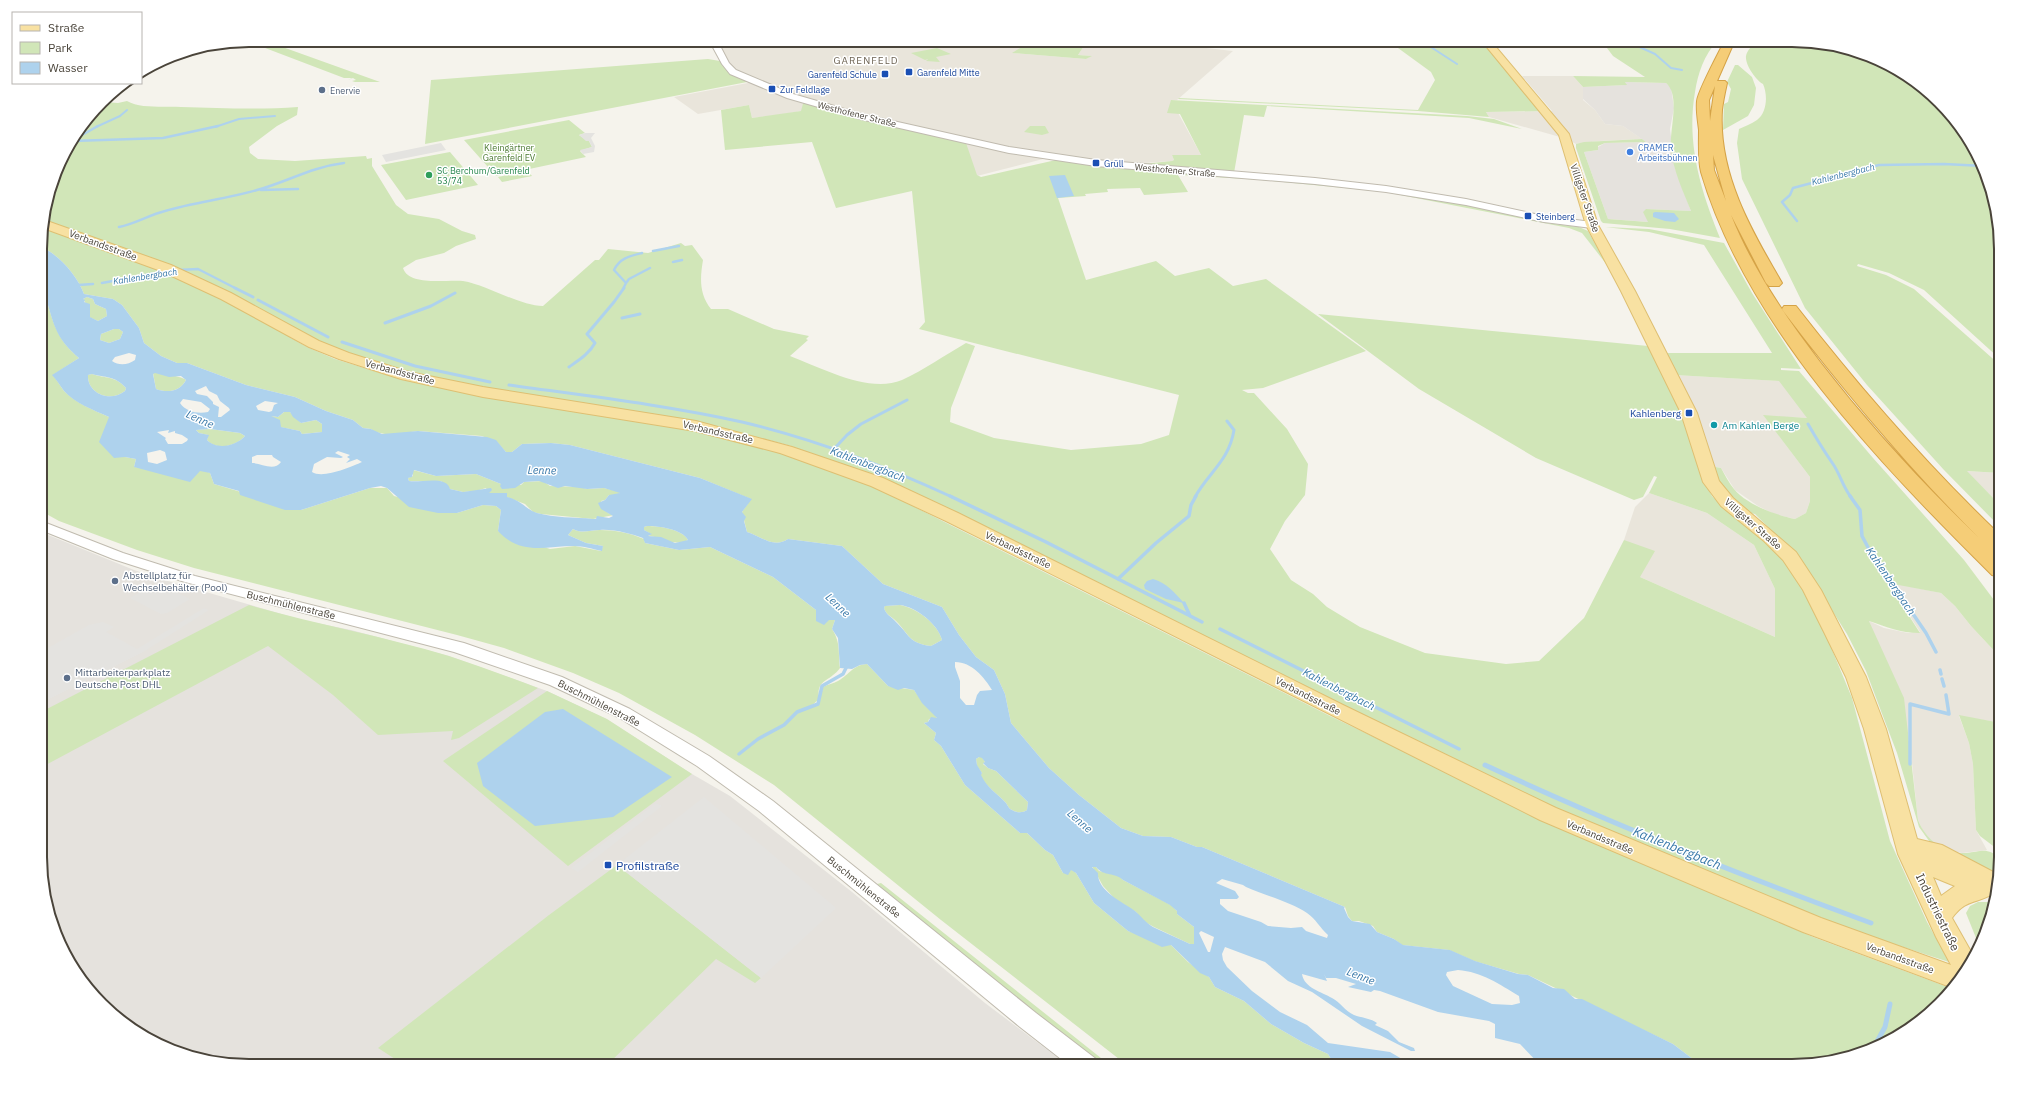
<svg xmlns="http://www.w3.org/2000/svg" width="2041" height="1106" font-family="'IBM Plex Sans',sans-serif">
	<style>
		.residential { fill: #e9e5db }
		.industrial { fill: #e5e2dd }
		.green { fill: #d1e6b8 }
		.parking { fill: #e4e3e0 }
		.water { fill: #aed2ed; fill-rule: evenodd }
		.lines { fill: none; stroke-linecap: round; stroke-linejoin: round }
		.stream-far4 { stroke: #aed2ed; stroke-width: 2 }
		.stream-far3 { stroke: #aed2ed; stroke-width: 2.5 }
		.stream-far2 { stroke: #aed2ed; stroke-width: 3 }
		.stream-far1 { stroke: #aed2ed; stroke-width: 3.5 }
		.stream { stroke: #aed2ed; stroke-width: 5 }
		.minor-casing { stroke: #c0bbaf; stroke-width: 2 }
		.major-casing { stroke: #debf72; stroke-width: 2 }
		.highway-casing { stroke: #d5a347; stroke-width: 2 }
		.minor { fill: #fff; fill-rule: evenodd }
		.major { fill: #f8e1a2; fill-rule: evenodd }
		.highway { fill: #f5cd77; fill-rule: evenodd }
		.transit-dot { fill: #1a4fb4; stroke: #fff; stroke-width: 1.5 }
		.service-dot { fill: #5c6f8a; stroke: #fff; stroke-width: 1.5 }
		.shop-dot { fill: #3f7fe0; stroke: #fff; stroke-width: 1.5 }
		.leisure-dot { fill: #2e9e5b; stroke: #fff; stroke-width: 1.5 }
		.culture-dot { fill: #0f9aa8; stroke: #fff; stroke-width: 1.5 }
		.labels { text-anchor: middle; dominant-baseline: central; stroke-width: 3; stroke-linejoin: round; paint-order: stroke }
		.far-transit-label { font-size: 9px; fill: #164399; stroke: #fff; text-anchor: start }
		.far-service-label { font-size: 9px; fill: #4e5e75; stroke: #fff; text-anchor: start }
		.far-street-label { font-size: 9px; fill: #4a443a; stroke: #fff }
		.far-park-label { font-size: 9px; fill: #4a7930; stroke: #fff }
		.far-shop-label { font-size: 9px; fill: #366cbe; stroke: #fff; text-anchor: start }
		.far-leisure-label { font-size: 9px; fill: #27864d; stroke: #fff; text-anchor: start }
		.far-water-label { font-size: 9px; font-style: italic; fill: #3677a8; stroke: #fff }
		.far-quarter-label { font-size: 10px; letter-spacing: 1px; fill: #6c6252; stroke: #fff }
		.street-label { font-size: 10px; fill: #4a443a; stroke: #fff }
		.transit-label { font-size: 10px; fill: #164399; stroke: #fff; text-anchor: end }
		.culture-label { font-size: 10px; fill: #0d838f; stroke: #fff; text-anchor: start }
		.service-label { font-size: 10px; fill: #4e5e75; stroke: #fff; text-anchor: start }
		.water-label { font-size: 11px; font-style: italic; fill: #3677a8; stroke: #fff }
		.near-transit-label { font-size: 12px; fill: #164399; stroke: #fff; text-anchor: start }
		.near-street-label { font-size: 12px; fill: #4a443a; stroke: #fff }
		.near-water-label { font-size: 13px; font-style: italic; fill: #3677a8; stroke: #fff }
		.rim { fill: none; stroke: #4a443a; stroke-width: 2 }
	</style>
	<rect width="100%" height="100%" fill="#f5f3ec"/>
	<path class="residential" d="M713,40H914L934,46L967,40H1033L1013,53L1086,59L1091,56L1078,55L1084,46L1105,48L1119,40H1135L1233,51L1177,100H1171L1201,155H1172L1174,160L1172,161L1142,163V164L1121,163L1118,160H1113L1112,162L1051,157L977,176L804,101L802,111L778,115L752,118L749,105L698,114L674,97L753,82L733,72Z
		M1522,76H1573L1583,87V100L1595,110L1605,124L1623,126L1642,139L1599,141L1576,144L1567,139L1489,117L1486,112L1552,111Z
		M1675,375L1780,381L1808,418L1764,416L1810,477V501L1806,513L1795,519L1774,514L1758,506L1735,490L1721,468L1710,466Z
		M1966,471L2000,473V505Z
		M1649,493L1707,513L1754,545L1775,589V637L1640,577L1624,540L1635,507Z
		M1888,582L1941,593L1955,606L1971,626L2000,657L2001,723L1959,716L1969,743L1973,764L1976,830L1987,850L1962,853L1945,850L1931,841L1925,835L1918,820L1910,744L1869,621L1884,628L1908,633L1920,632Z"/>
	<path class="industrial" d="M1625,82L1666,83L1671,87L1674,108L1670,129L1675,168L1691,211L1646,209L1649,222L1608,219L1584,152L1598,150V147L1605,143L1646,142L1623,126L1605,124L1595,110L1583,99V87L1626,85Z
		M41,532L134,570L161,579L302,620L351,630L449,656L547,691L606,719L692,774L730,796L852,892L985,1003L1069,1066H249L195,1059L157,1044L112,1014L83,984L56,937L42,884Z"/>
	<path class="green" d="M263,40L380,82H355L352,81L356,80L353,78L348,80L352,78H344L247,41Z
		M914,40H967L934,46Z
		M1033,40H1119L1105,48L1084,46L1078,55L1092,56L1086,59L1012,53Z
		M1387,40H1482L1547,111L1486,112L1489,117L1418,111L1178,99L1179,98L1418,110L1435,80L1431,72Z
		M1601,40H1718C1704,55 1698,73 1695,92C1686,144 1701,191 1720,238L1670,229L1603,223L1601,221L1576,148V144L1584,142L1642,139L1646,142L1605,143L1598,146V150L1584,152L1608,219L1648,222L1643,212L1646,209L1691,211C1683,191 1673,170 1671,149C1669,130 1681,96 1666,83L1625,82L1627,85L1583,87L1573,76L1645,77L1613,56Z
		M1757,40H1792L1846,47L1884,62L1930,92L1966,133L1985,169L1999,222L2000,359L1924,290L1889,273L1858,264L1857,266L1886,275L1914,289L2000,365V473L1967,471L2000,505V527L1944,470L1867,385L1805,308L1742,179L1737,143L1739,129C1745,126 1751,124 1757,120C1767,113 1768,95 1763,84C1756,80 1745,65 1746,56C1747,50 1754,44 1757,40Z
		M937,48L951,54L936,57L940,62L926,61L928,59L925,60L911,53Z
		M708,59L720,61C726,74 738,74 747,82L425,144L431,80Z
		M1735,65H1738L1752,77L1756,88L1754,105L1748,116L1723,130L1724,104L1728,102L1731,89L1727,82Z
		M804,100L965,140L977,175L981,177L1056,160L1102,167L1173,172L1178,175L1188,192L1144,195L1140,188L1107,189L1108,192L1085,194L1086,196L1058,198L1086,280L1156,261L1175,276L1209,268L1233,286L1266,279L1366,351L1263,388L1242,390L1248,393H1254L1287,429L1308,464L1305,495L1285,521L1270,549L1291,580L1313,594L1327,607L1360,627L1425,653L1506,664L1539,661L1584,618L1624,540L1655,551L1640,577L1775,637V589L1754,545L1707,513L1649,493L1657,477L1654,476L1643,497L1634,500L1536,458L1419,389L1318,314L1648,346L1682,412L1695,451V458L1701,476L1712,496L1722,506L1771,543L1799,581L1828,640L1852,698L1890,841L1927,922L1949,962L1817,919L1572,816L1346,707L884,479L791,446L700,422L492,389L414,374L351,355L304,334L291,338L307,347L335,359L403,380L481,396L694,430L779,453L875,487L1330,716L1541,817L1813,937L1953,989L1949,995L1908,1031L1859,1055L1805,1066H1702L1673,1044L1528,975L1519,974L1474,961L1449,950L1402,945L1394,939L1377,932L1373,926L1359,921H1352L1348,916L1345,907L1202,847H1197L1171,837L1143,836L1121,828L1079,795L1049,768L1011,723L1005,694L994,670L976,657L959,635L942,607L883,584L842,546L788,539C773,549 761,536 747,532L742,512L751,499L700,478L570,445L551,443L522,444L512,452H506L497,442L482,436L418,431L390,435L375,432L371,429L363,428L353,420L326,411L295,397L246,385L187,363H177L161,356L144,343L139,328L122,305L113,299L84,294C77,275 59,255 40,246V235L62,157L104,102L118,103L127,101C141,109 165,106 181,107C220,108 259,110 298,107L297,115L277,126L249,147L250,153L258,159L295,161L366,156L367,159L372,158V166L396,205L408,214L439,219L462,231L475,235L476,239L456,246L444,253L416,260L403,268C409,287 448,279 463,281C487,285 520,306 543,306L595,260H599L608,249L648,253L681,243L685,246L692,245L703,260C700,278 699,294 711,309H728L774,329L809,336L806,339L808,340L790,356C822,368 869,394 902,380C924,370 945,355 966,343L975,346L951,408L950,422L994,438L1071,450L1141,444L1169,435L1179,395L919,329L925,322L912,191L836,208L812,142L725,150L721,110L749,105L752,118L801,111Z
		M1171,100L1467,116L1494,119L1522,129L1469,118L1267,106L1264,117L1244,115L1234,173L1142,164L1172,161L1174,160L1172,155H1201L1180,114L1167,113Z
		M569,120L585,133L579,135L589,141L592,147L580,151L586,157L496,176L464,140Z
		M1030,126H1045L1049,133L1042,135L1024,132Z
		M450,152L478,185L406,200L381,165Z
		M528,171L532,176L502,182L498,177Z
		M1182,173L1297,182L1390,192L1459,203L1546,223L1579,227L1588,231L1607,265L1582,233L1569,228L1385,192L1262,180L1181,175Z
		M1605,227L1649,229L1724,243L1752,293L1801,369L1781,368V370L1799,371L1873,458L1964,560L2000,608V657L1971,626L1955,606L1941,593L1888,583L1920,633C1899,633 1888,627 1869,621L1904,698L1918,820C1926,840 1944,854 1966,853C1982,852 1987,846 2001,860L1998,877L1932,845L1919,827L1897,753L1881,711L1866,671L1847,634L1799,558L1755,514L1750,513L1721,492L1710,466L1721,468C1725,475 1729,483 1734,489C1747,505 1776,515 1795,519L1806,513L1810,501V477L1763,415L1807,418L1779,381L1675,375L1666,353H1772L1704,245L1649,232Z
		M87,297L93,299L95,304L106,309L107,316L98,321L89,317L90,310L83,299Z
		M41,303L48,305C55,329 60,342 79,358L53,375C57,380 60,386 64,391C76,403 93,410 109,417L114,457H125L136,459L134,467L206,471L210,473L214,484L301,510L370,488H387L394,496L457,513L483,505L496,506L501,510L498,531L550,549L575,546L601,551L603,546L586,543L568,535L573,529C582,534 590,530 600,530C615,530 630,533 644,539L645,543L679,550L710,547L773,577L829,620H835L832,629C841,643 838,653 840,668C830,682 816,679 819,698C812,710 796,707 787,721L797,712L819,704L823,687C828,684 833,684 838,681C850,674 853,665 867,664L888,686L914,690C921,701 931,708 937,718L929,719L928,722L924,723L936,733L934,740L941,746L965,785L1020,833H1027L1045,850L1053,855L1063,873L1071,869L1076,873L1094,903L1128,931L1171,945L1188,962L1209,977L1215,987L1244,1001L1271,1024L1304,1043L1328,1054L1331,1059L1344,1066H1128L941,920L774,785L695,735L619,693L573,673L504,648L457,635L194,568L137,550L59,521L41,511Z
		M114,329H119L123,332L120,339L109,343L100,340L101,334Z
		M153,373C158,372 183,377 186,380C180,392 167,393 156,389Z
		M92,374C106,379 114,375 126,388L125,391C110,403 87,393 88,375Z
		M284,412H290L301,423L316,420L322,424V432L302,434L300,431L280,427V422L271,417V416L278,417Z
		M210,429L240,433L245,436C237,445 218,452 207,440L208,435L199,433L196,430Z
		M413,470L436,476L476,474L501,484L521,485L524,482L543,481L550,486L581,487L587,489L604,488L620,492L619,495H609L605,500L601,501L608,513L614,515L593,519L541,514L533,512L525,504L507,497V493H488L486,488L476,491L463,492L450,489L441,481H409L408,478L413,476Z
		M647,526C659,526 682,529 688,540C675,547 661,538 647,535L651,534L644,530V527Z
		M249,605C315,624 383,636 449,656C479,666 509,677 538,688L459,738L451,740L453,731L378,735L333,695L268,646L42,767L41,712Z
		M900,605C917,608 938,624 942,640L931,646C908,643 910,635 896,621C891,616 886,615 884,608L885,606Z
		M547,691L607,719L692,774L568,866L443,761Z
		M1959,715L2001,723V852L1980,836L1976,830L1973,764L1969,743Z
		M979,757H982L985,762L983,764L988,768L996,771L1028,802L1027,810C1023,813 1017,813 1012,810C1009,809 1008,806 1006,803C997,793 987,788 980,775L982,773L977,766L976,759Z
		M617,865L761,978L755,983L716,959L606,1066H406L378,1048L549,915Z
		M1092,866L1096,867L1099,871L1118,875L1123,880L1171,905L1177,911V914L1194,927V944H1190L1154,927L1143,921L1136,912L1115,899L1103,886Z
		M881,883L1111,1066H1102L1032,1011L877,884Z
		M1978,902H1995L1994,911L1980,948L1966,913L1970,906Z"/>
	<path class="parking" d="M585,133H595L591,138L595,146L594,152L583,154L580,150L592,147L589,141H586L579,135Z
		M441,143L446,150L386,162L382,155Z
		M1647,144L1653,147L1652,150L1655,151L1633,154L1622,147Z
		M151,586L158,590L165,587L190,599L167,613L161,614L130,598Z
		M204,608L209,610L143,652L41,703V652L89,625L103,622L114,627L106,632L137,649Z
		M704,797L836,908L761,978L617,865Z
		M656,803L662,806L578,872L571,868Z"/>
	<path class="water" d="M1065,175L1074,196L1057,198L1049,176Z
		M1655,212L1674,213L1679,219L1675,222L1665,221L1653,217V213Z
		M40,246C59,255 77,275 84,294L113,299L122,305L139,328L144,343L161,356L177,363H187L246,385L295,397L326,411L353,420L363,428L371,429L382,434L418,431L487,437L496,440L506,452H512L522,444L551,443L570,445L700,478L752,499L742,512L746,517L744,521L747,532C761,536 773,549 788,539L842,546L883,584L942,607L959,635L976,657L994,670L1005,694L1011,723L1049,768L1079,795L1121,828L1143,836L1171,837L1197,847H1202L1345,907L1344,908L1348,917L1352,921L1370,924L1377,932L1394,939L1403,945L1450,950L1475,961L1518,974L1528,975L1553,988L1564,989L1575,999H1582L1673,1044L1702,1066H1541L1520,1044L1495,1038V1024L1489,1021L1438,1012L1380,991L1374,990L1371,992L1348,987L1356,984L1336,978H1326L1324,974L1327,981L1302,974C1304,988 1322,992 1332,998C1340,1002 1345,1011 1354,1015C1362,1018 1370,1018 1377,1023L1375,1025L1388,1031L1399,1042L1414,1048L1415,1051H1411L1362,1026L1312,992L1288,981L1265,962L1225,947L1222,954L1223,960L1227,967L1252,991L1280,1012L1307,1025L1328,1043L1390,1052L1414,1066H1344L1331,1059L1328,1054L1304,1043L1271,1024L1244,1001L1215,987L1209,977L1200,973L1171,945L1162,947L1128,931L1094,903L1076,873L1071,870L1068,875L1063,873L1053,855L1045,850L1027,833H1020L965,785L941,746L934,740L936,733L924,723L928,722L931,717L937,718L922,703L914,690L904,688L898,690L888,686L867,664L860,665L852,669L840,668L838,638L832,629L835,620H829L824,625L816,621V610L773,577L710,547L679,550L645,543L643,538C631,534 614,529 600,530C590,530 582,534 573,529L568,535L586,543L603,546L602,551C593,549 583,546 574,546C545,546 521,556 498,531L501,510L496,506L483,505L457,513H438L409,507L387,488L381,486L370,488L301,510H285L240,495L239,491L214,484L210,473L200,471L190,482L134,467L136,459L125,457L114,458L99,442L109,417C93,410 75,403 64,391C60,386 57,380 52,375L79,358C59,341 55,330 48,305L41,303ZM87,297L93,299L95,304L106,309L107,316L98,321L90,317V304L84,302L85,300L83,299ZM114,329H119L123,332L120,339L109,343L100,340L101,334ZM129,353L136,355L135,360C128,365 119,366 112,361L115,357ZM155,373L169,377L181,376L186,380C180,392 167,393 156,389L153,374ZM92,374C106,378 114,375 126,388L125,391C110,403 87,393 88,375ZM206,386L209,391L217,395L220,401L229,408L230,410L221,417H218L219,407L213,404V402L207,396L197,394L195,391ZM183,399L201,402L210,409L208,412C198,414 186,412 180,403ZM265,401L278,403L274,405L272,411L269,412L258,410L256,406ZM284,412H290L293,417L301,423L316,420L322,424V432L302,434L300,431L281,427L280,420L271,416L278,417ZM210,429L240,433L245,436C237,445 218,451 207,440L209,435L199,433L196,430ZM169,430L168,433L175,431V433L182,435L188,439L187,441L182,444H168L165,439L166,438L157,432ZM160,450L165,452L167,460L157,464L148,462L147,453ZM338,451L350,455L347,457L350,459L346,463L357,459L362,462C351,467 323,479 312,472L314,464L327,457L341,458L343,457L335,453ZM257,455H272L273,457L281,462C274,472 261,463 252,463V457ZM414,470L436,476L476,474L501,484L500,486L502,489L515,488L524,482L539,481L558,488L565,486L587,489L604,488L620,493L609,495L605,500L598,503L601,509L613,516L609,518L597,516L596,519H593C574,517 555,518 537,513C527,510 521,500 507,497V493H489L492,490L491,488L463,492L450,489C447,475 420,483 409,481L408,478L412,477ZM647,526C659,526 682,529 688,540L675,543L661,537L648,536L652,534L644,530V527ZM900,605C916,607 938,624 942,640L931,646C908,643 910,635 896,622C891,616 886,615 884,608L885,606ZM955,662C972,662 984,677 992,690L980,691L977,695L974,705H966L960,698V681L955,667ZM979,757L982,758L985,762L983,763L988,768L996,771L1028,802L1027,810C1023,813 1017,813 1012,810C1009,809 1008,806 1006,803C997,793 987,788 981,775L982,773L977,765L976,759ZM1092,867H1096C1104,877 1115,872 1123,880L1170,905L1177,911V914L1194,927V944H1190C1178,938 1165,933 1153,927C1146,923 1141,916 1135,911C1123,902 1097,891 1098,873ZM1222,879L1243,885L1246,887C1264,895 1291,902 1307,913C1316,919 1320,928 1328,935L1327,938L1306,931L1302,927L1291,928L1268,926L1261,922L1228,911L1220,904V899H1237L1239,897L1235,891L1216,883ZM1201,931L1214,937L1210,952H1208L1199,933ZM1458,970C1482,972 1499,984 1519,996L1520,1003L1512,1005L1492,1004L1453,986L1446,975L1447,972Z
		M1153,579C1167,583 1174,592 1184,603L1166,599L1145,589L1144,585L1147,581Z
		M563,709L672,777L613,817L535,826L483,786L477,763L545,712Z"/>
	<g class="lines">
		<path class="stream-far4" d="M1420,40L1457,64
			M1624,40L1655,54L1671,68L1682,70
			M96,127L120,116L127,110
			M215,127L239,119L275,116"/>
		<path class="stream-far3" d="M75,139L98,126
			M73,141L163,138L218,126
			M261,190L298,189
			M1797,221L1782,202L1790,195L1793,188L1879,165L1944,164L1984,166
			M119,227C135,224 149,215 165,211C195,202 227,199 257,190C287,182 311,167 344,163
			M653,251L679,246
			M673,262L682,260
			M177,270L198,269L237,289
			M102,283L167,271
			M626,283L629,279L650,268
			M78,285L93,284
			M623,289L626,283L614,270C620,258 630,256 642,253"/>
		<path class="stream-far2" d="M235,288L253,297
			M258,300L328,337
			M622,318L640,314
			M385,323L431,306L455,293
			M342,342L415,366L490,382
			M569,367C579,360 589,354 595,343L587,334L614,302L624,288
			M509,385C587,396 665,405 742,422C814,439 885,466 952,497
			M1808,424C1816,438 1824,451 1833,464C1840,474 1843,487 1851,497
			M833,450L847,435L861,424L907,400
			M1195,497C1209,472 1229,461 1234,430L1227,421"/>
		<path class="stream-far1" d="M950,496L1046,542L1202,622
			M1850,496L1860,510L1862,536L1870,551L1926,633L1936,652
			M1118,579L1156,543L1189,516L1191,505L1196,496
			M1184,603L1190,616
			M1220,629L1459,749
			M1940,670L1941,674
			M1942,679L1944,686
			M739,754L758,739L784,725L797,712L818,704L822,686L843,674L848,664
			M1910,764V704L1949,714L1946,695"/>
		<path class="stream" d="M1485,765C1611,824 1740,875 1871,923
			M1874,1047L1885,1027L1890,1004"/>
		<g class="minor-casing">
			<path id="minor" d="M709,40H717L729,63L736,70L793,94L862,114L1009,147L1096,160L1315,178L1386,186L1466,199L1544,216L1592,222L1597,225L1592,228L1544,222L1466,205L1386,192L1315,184L1096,166L1009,153L860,119L787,98L730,74L722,64Z
				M41,521L123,553L195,576L464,643L562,677L630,709L709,756L773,801L1036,1013L1096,1059L1099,1066H1070L1020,1027L759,811L697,766L618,717L550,685L454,652L185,582L113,559L41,530Z"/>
		</g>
		<g class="major-casing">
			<path id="major" d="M1481,40H1490L1569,134L1598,225L1635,291L1697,413L1719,481L1733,498L1796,552L1821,590L1866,677L1886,729L1917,839L1942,845L1999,875L1996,895L1993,894C1975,904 1966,899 1952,918L1974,957L1953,988L1803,932L1540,820L946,521L871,486L780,453L695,431L483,397L401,379L339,359L309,347L221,299L161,271L43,228L44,221H47L171,265L231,293L319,341L349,353L409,372L483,387L696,421L792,447L883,478L958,513L1343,705L1556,808L1821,918L1951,965L1936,937L1898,854L1864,729L1846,677L1824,632L1803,590L1783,560L1764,541L1721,506L1703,482L1681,413L1621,291L1586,225L1559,135ZM1933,877L1955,886L1941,896Z"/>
		</g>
		<g class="highway-casing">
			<path id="highway" d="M1725,40H1735L1717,81H1725L1727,83C1725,92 1723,101 1722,110C1718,173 1751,230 1782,283L1779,286H1769L1766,283L1731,215C1752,268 1785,316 1820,362C1868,424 1921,482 1978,537C1908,467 1844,391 1784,312L1782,309L1784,306H1796C1859,387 1926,464 2000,535V553L1993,552L2000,558V577L1992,575C1881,465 1746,325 1701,172C1698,160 1699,143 1699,130C1698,121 1696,111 1697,101C1698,91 1719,52 1725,40ZM1715,86L1710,121L1709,100ZM1713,155L1726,201L1714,170Z"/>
		</g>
		<use href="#minor" class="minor"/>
		<use href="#major" class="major"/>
		<use href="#highway" class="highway"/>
	</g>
	<g class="transit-dot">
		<rect x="905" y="68" width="8" height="8" rx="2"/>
		<rect x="881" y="70" width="8" height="8" rx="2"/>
		<rect x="768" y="85" width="8" height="8" rx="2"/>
		<rect x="1092" y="159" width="8" height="8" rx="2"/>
		<rect x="1524" y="212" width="8" height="8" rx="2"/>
		<rect x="1685" y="409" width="8" height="8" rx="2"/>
		<rect x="604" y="861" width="8" height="8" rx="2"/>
	</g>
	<g class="service-dot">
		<circle cx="322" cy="90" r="4"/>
		<circle cx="115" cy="581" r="4"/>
		<circle cx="67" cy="678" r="4"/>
	</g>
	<circle class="shop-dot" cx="1630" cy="152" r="4"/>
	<circle class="leisure-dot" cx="429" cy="175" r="4"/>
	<circle class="culture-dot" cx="1714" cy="425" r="4"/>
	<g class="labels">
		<g class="far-transit-label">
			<text x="917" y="72">Garenfeld Mitte</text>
			<text x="877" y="74" text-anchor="end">Garenfeld Schule</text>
			<text x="780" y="89">Zur Feldlage</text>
			<text x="1104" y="163">Grüll</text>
			<text x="1536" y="216">Steinberg</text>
		</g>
		<g class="far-service-label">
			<text x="330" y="90">Enervie</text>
		</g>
		<g class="far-street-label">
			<text transform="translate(857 114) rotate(14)">Westhofener Straße</text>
			<text transform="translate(1175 170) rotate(5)">Westhofener Straße</text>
		</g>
		<g class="far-park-label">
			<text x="509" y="147">Kleingärtner<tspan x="509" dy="10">Garenfeld EV</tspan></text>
		</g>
		<g class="far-shop-label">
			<text x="1638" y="147">CRAMER<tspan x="1638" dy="10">Arbeitsbühnen</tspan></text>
		</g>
		<g class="far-leisure-label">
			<text x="437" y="170">SC Berchum/Garenfeld<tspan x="437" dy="10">53/74</tspan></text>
		</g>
		<g class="far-water-label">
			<text transform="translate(1843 174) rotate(-14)">Kahlenbergbach</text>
			<text transform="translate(145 276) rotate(-9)">Kahlenbergbach</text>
		</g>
		<g class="far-quarter-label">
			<text x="866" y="60">GARENFELD</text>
		</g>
		<g class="street-label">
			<text transform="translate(1585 198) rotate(71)">Villigster Straße</text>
			<text transform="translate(103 245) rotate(20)">Verbandsstraße</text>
			<text transform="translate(400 372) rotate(15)">Verbandsstraße</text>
			<text transform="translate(718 432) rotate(13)">Verbandsstraße</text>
			<text transform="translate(1753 524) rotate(41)">Villigster Straße</text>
			<text transform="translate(1018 550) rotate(26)">Verbandsstraße</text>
			<text transform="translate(291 605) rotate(14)">Buschmühlenstraße</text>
			<text transform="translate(1308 696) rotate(27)">Verbandsstraße</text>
			<text transform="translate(599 703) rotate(27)">Buschmühlenstraße</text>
			<text transform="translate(1600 837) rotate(23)">Verbandsstraße</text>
			<text transform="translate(864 887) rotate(39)">Buschmühlenstraße</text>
			<text transform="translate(1900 958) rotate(20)">Verbandsstraße</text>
		</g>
		<g class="transit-label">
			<text x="1681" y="413">Kahlenberg</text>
		</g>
		<g class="culture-label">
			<text x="1722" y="425">Am Kahlen Berge</text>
		</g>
		<g class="service-label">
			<text x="123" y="575">Abstellplatz für<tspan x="123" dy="12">Wechselbehälter (Pool)</tspan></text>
			<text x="75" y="672">Mittarbeiterparkplatz<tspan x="75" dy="12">Deutsche Post DHL</tspan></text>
		</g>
		<g class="water-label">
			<text transform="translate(200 419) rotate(24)">Lenne</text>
			<text transform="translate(868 464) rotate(21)">Kahlenbergbach</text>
			<text transform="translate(542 470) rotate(1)">Lenne</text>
			<text transform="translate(1891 581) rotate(56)">Kahlenbergbach</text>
			<text transform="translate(838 605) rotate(43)">Lenne</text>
			<text transform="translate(1339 689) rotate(27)">Kahlenbergbach</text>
			<text transform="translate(1080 821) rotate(41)">Lenne</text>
			<text transform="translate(1361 976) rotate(21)">Lenne</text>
		</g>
		<g class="near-transit-label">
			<text x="616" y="865">Profilstraße</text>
		</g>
		<g class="near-street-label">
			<text transform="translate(1938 912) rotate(64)">Industriestraße</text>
		</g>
		<g class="near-water-label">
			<text transform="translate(1677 848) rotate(22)">Kahlenbergbach</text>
		</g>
	</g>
	<path d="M0 0H2041V1106H0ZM249 47H1792A202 202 0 0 1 1994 249V857A202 202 0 0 1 1792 1059H249A202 202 0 0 1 47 857V249A202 202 0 0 1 249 47Z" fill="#fff" fill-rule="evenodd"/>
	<path class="rim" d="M249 47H1792A202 202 0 0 1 1994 249V857A202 202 0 0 1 1792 1059H249A202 202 0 0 1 47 857V249A202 202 0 0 1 249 47Z"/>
	<rect x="12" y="12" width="130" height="72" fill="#ffffff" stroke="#b7b4b0"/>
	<rect x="20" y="25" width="20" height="6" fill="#f8e1a2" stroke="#b7b4b0"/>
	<text x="48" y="32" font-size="12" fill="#4a443a">Straße</text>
	<rect x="20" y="42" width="20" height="12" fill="#d1e6b8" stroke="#b7b4b0"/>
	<text x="48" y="52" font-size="12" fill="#4a443a">Park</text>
	<rect x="20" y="62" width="20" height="12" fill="#aed2ed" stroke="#b7b4b0"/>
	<text x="48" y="72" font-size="12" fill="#4a443a">Wasser</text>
</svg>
